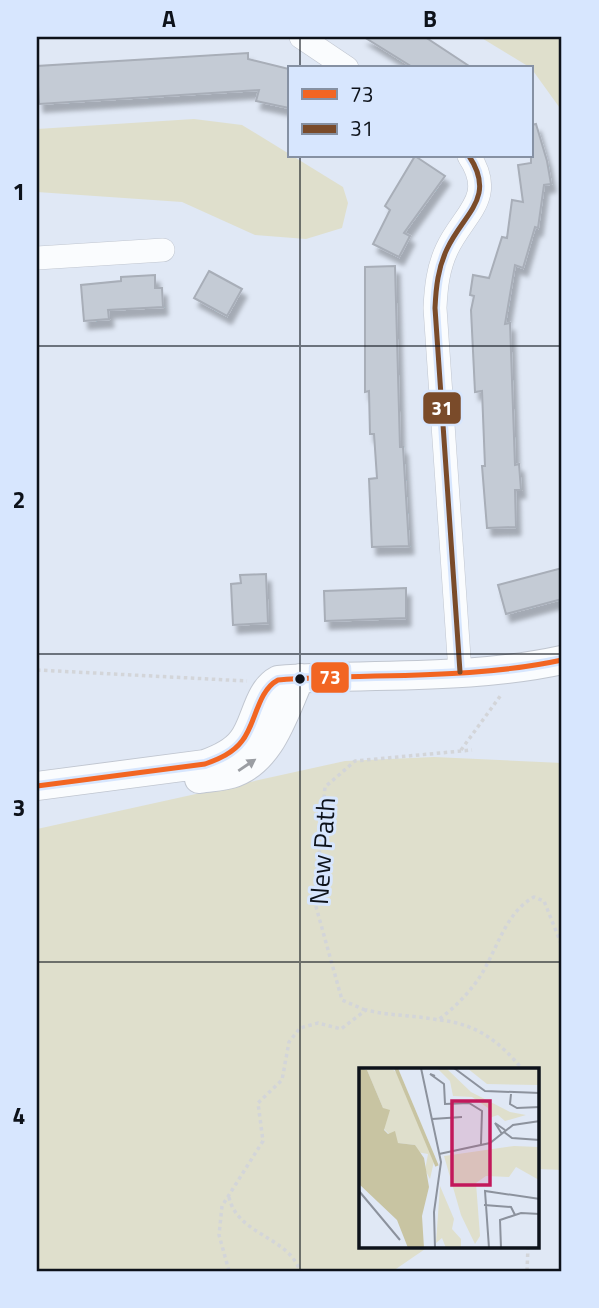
<svg xmlns="http://www.w3.org/2000/svg" width="599" height="1308" font-family="'Titillium Web',sans-serif">
	<style>
		.green { fill: #dfdfcc }
		.building { fill: #c4cbd5; stroke: #a8aeb8; stroke-width: 2; filter: url(#shadow) }
		.lines { fill: none; stroke-linecap: round; stroke-linejoin: round }
		.minor-casing { stroke: #c0c6d0; stroke-width: 24 }
		.tertiary-casing { stroke: #c0c6d0; stroke-width: 30 }
		.path { stroke: #d3d5d9; stroke-width: 3.5; stroke-dasharray: 3.5 3.5; stroke-linecap: butt }
		.minor { stroke: #fafcfe; stroke-width: 23 }
		.tertiary { stroke: #fafcfe; stroke-width: 28 }
		.bus-1-casing { stroke: #d7e6fe; stroke-width: 10 }
		.bus-2-casing { stroke: #d7e6fe; stroke-width: 10 }
		.bus-1 { stroke: #f26522; stroke-width: 5 }
		.bus-2 { stroke: #7a4b2a; stroke-width: 5 }
		.oneway { fill: #9b9ea3 }
		.grid { fill: none; stroke: #0d121a; stroke-width: 2; stroke-opacity: 0.55 }
		.bus-dot { fill: #0d121a; stroke: #d7e6fe; stroke-width: 2.5 }
		.labels { text-anchor: middle; dominant-baseline: central; stroke-width: 6; stroke-linejoin: round; paint-order: stroke }
		.street-label { font-size: 26px; fill: #0d121a; stroke: #d7e6fe }
		.inset-river { fill: none; stroke: #c8c4a2; stroke-width: 3.5 }
		.inset-road { fill: none; stroke: #8c929d; stroke-width: 2 }
		.view { fill: #c2185b; fill-opacity: 0.15; stroke: #c2185b; stroke-width: 3.5 }
		.inset-edge { fill: none; stroke: #0d121a; stroke-width: 3.5 }
		.line-badge { stroke: #d7e6fe; stroke-width: 2.5 }
		.badge-label { font-size: 19px; text-anchor: middle; font-weight: bold; fill: #fff }
		.neatline { fill: none; stroke: #0d121a; stroke-width: 2.5 }
		.grid-label { font-size: 23px; text-anchor: middle; font-weight: bold; fill: #0d121a }
	</style>
	<defs>
		<filter id="shadow"><feDropShadow dx="4.5" dy="8" stdDeviation="2" flood-color="#0004"/></filter>
	</defs>
	<rect width="100%" height="100%" fill="#e0e8f5"/>
	<path class="green" d="M480,37H562V111L531,68Z
		M194,119L242,125L343,187L348,203L342,228L306,239L255,235L182,202L37,192V129Z
		M434,757L562,763V1170L538,1169V1070H361V1247H428L393,1271H37V829L345,761Z"/>
	<path class="building" d="M364,37H425L472,68H414Z
		M248,53V59L289,69V108L256,101L259,90L39,104L37,66Z
		M536,124L547,161L551,184L544,185L538,228L535,227L523,268L515,265L505,324L510,323L515,465L519,464L521,490H515L516,527L487,528L482,466H485L482,391L475,392L471,310L474,296L470,295L473,275L489,278L502,237L507,238L512,200L523,202L518,165L531,163V125Z
		M415,156L445,176L404,233L410,236L399,257L373,244L390,210L385,206Z
		M395,266L400,447H403L409,546L372,547L369,479L377,478L374,434H370L369,391L365,392V267Z
		M209,271L242,289L227,316L194,298Z
		M155,275V288H162L163,307L108,310L109,319L84,321L81,285L121,281V277Z
		M562,568V599L506,614L498,585Z
		M266,574L268,623L233,625L231,584L241,583L240,575Z
		M406,588V618L325,621L324,591Z"/>
	<g class="lines">
		<g class="minor-casing">
			<path id="minor" d="M301,37L347,68
				M37,258L163,250
				M460,672L435,308C436,287 438,268 447,249C463,214 497,198 469,156"/>
		</g>
		<g class="tertiary-casing">
			<path id="tertiary" d="M199,779C210,777 221,777 231,774C271,762 284,713 300,678
				M37,786L205,764C219,759 233,753 242,741C256,724 257,691 278,680C372,673 470,680 562,660"/>
		</g>
		<path class="path" d="M37,670L247,681
			M461,750L501,695
			M365,1010L342,1000L315,903L325,787L355,761L472,750
			M440,1020C477,1024 500,1042 523,1070
			M538,1103V1127
			M229,1197C237,1235 288,1236 300,1271
			M229,1271L219,1235L222,1206L263,1141L258,1103L282,1080L289,1042L300,1028L318,1023L341,1029L366,1010C390,1016 414,1015 438,1020C453,1009 466,996 477,981C497,953 503,914 534,897L544,901L562,946
			M527,1271L528,1247"/>
		<use href="#minor" class="minor"/>
		<use href="#tertiary" class="tertiary"/>
		<g class="bus-1-casing">
			<path id="bus-1" d="M37,786L205,764C219,759 233,753 242,741C256,724 257,691 278,680C372,673 470,680 562,660"/>
		</g>
		<g class="bus-2-casing">
			<path id="bus-2" d="M460,672L435,308C436,287 438,268 447,249C463,214 497,198 469,156"/>
		</g>
		<use href="#bus-1" class="bus-1"/>
		<use href="#bus-2" class="bus-2"/>
	</g>
	<defs><path id="oneway-solid" d="M-6-.8H1V-3.2L6.5 0L1 3.2V.8H-6Z" transform="scale(1.75)"/></defs>
	<use class="oneway" href="#oneway-solid" transform="translate(247 765) rotate(-34)"/>
	<path class="grid" d="M300,37V68M300,156V1271M37,346H562M37,654H562M37,962H562"/>
	<circle class="bus-dot" cx="300" cy="679" r="6"/>
	<g class="labels">
		<g class="street-label">
			<text transform="translate(322 851) rotate(-86)">New Path</text>
		</g>
	</g>
	<g transform="translate(359 1068)">
		<rect width="180" height="180" fill="#e0e8f5"/>
		<path d="M7,0H32L38,5L76,89L71,111L66,102L69,86L58,84L56,77L39,75L25,61L24,40ZM78,0H87L112,24L151,44L167,47L146,53L139,47L130,50L129,40L113,29L94,28L91,13ZM108,0H180V17L128,16ZM155,78L180,79V112L157,99L150,109L127,108L117,115L121,168L116,176L102,147L85,88ZM81,118L95,151L93,161L102,171V180H87L83,170L77,175Z" fill="#dfdfcc"/>
		<path d="M0,0L8,2L24,40L31,42L25,62L29,66L36,63L39,75L56,77L65,90L70,119L63,148L65,180H49L38,152L0,116Z" fill="#c8c4a2"/>
		<path class="inset-river" d="M37,0L78,98"/>
		<path class="inset-road" d="M62,0L82,94L75,144L76,180M95,0L126,23L181,25M76,8L71,6L85,16L86,36L110,35L123,43L122,76M152,26L151,36L158,40L181,39M73,51L103,49M145,64L153,70L181,72M143,66L136,55L146,62M80,86L131,75L154,57L181,53M0,123L41,172M125,137L152,139L156,147M130,180L126,123L181,131M142,180L141,152L162,145L181,146"/>
		<path class="view" d="M93,33H131V117H93Z"/>
		<rect width="180" height="180" class="inset-edge"/>
	</g>
	<g class="line-badge">
		<rect x="422" y="391" width="40" height="34" rx="7" fill="#7a4b2a"/>
		<rect x="310" y="661" width="40" height="33" rx="7" fill="#f26522"/>
	</g>
	<g class="badge-label">
		<text x="442" y="415">31</text>
		<text x="330" y="684">73</text>
	</g>
	<rect width="599" height="1308" fill="none" stroke="#d7e6fe" stroke-width="77"/>
	<rect x="288" y="66" width="245" height="91" fill="#d7e6fe" stroke="#8691a3" stroke-width="2"/>
	<rect x="302" y="89" width="35" height="10" fill="#f26522" stroke="#8691a3" stroke-width="2"/>
	<text x="350" y="102" font-size="21" fill="#0d121a">73</text>
	<rect x="302" y="124" width="35" height="10" fill="#7a4b2a" stroke="#8691a3" stroke-width="2"/>
	<text x="350" y="136" font-size="21" fill="#0d121a">31</text>
	<rect x="38" y="38" width="522" height="1232" class="neatline"/>
	<g class="grid-label">
		<text x="169" y="27">A</text>
		<text x="430" y="27">B</text>
		<text x="19" y="200">1</text>
		<text x="19" y="508">2</text>
		<text x="19" y="816">3</text>
		<text x="19" y="1124">4</text>
	</g>
</svg>
